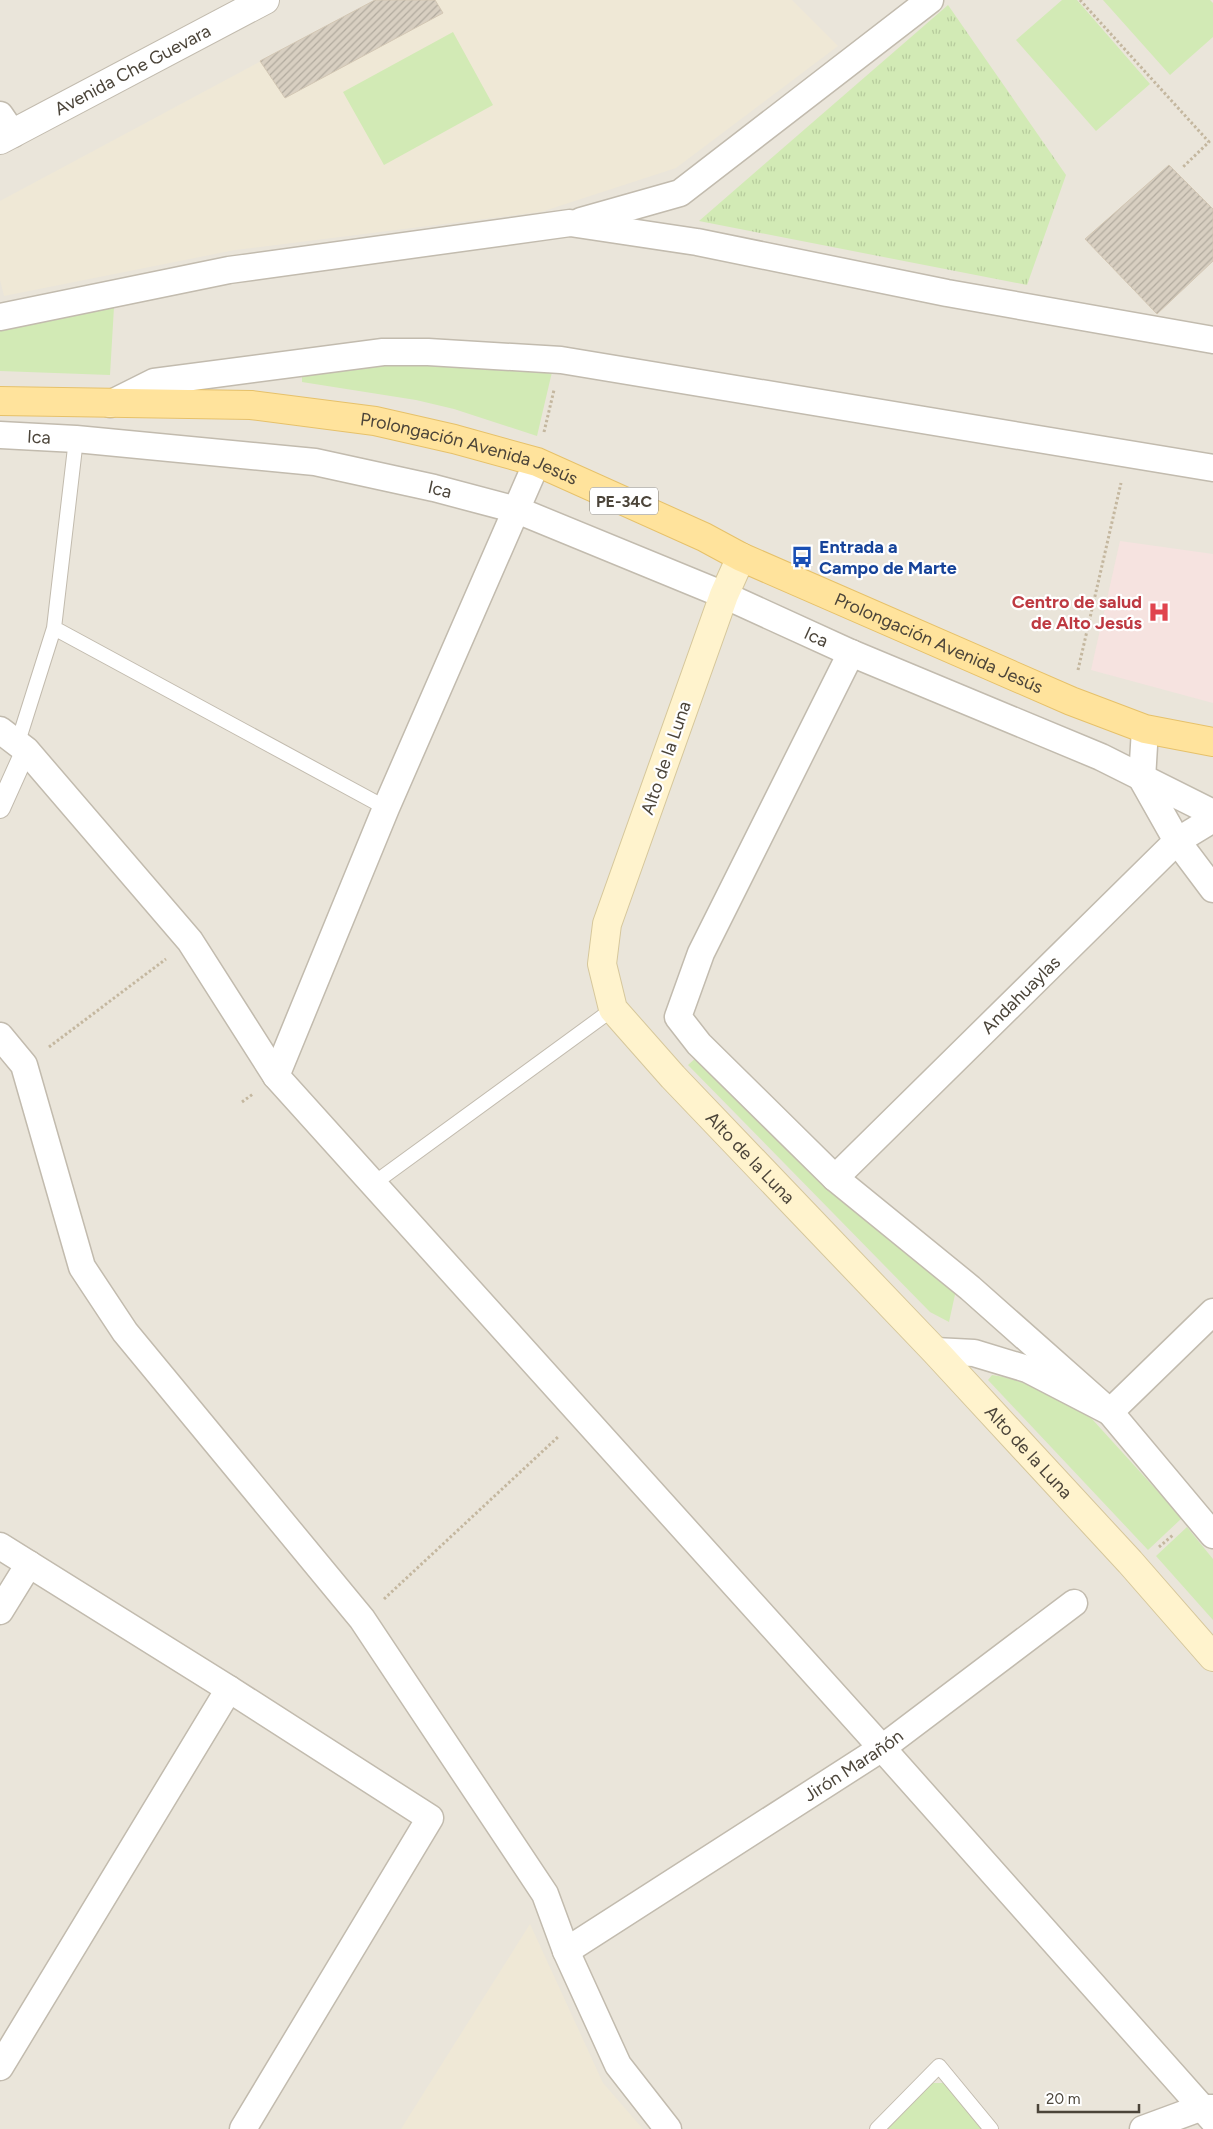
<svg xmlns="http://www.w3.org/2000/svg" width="1213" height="2129" font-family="Figtree,sans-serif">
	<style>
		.residential { fill: #eae5da }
		.education { fill: #efe8d6 }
		.medical { fill: #f6e3e0 }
		.grass { fill: #d2eab5 }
		.park { fill: url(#park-tufts) }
		.building { fill: url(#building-hatch); stroke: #d3c7b4 }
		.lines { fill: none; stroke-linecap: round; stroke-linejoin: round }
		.service-casing { stroke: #c2bbae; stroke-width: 16 }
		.pedestrian-casing { stroke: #c2bbae; stroke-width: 22 }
		.minor-casing { stroke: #c2bbae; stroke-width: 29 }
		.tertiary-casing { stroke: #c2bbae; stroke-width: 30 }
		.secondary-casing { stroke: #d6c79b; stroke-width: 30 }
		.primary-casing { stroke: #e6c16a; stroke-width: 30 }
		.path { stroke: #c4b79f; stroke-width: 3; stroke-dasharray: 2.5 2.5; stroke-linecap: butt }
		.service { stroke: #fff; stroke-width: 14 }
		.pedestrian { stroke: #fff; stroke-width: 20 }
		.minor { stroke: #fff; stroke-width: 26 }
		.tertiary { stroke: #fff; stroke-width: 28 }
		.secondary { stroke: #fff3cd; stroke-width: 28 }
		.primary { stroke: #ffe39c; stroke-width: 28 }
		.labels { text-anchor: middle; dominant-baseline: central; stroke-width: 4.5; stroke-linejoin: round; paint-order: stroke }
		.shield { fill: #fff; stroke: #817c74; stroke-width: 1 }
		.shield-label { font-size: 16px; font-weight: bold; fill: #4b4439 }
		.street-label { font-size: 18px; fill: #4b4439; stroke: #fff }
		.transit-label { font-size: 18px; font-weight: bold; fill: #164399; stroke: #fff; text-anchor: start }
		.health-label { font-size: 18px; font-weight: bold; fill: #be3a42; stroke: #fff; text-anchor: end }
	</style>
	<defs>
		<pattern id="park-tufts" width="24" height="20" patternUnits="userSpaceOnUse" patternTransform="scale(1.25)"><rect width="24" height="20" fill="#d2eab5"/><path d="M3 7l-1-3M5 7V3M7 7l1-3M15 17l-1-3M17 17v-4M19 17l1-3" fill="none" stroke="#b6ca9c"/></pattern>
		<pattern id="building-hatch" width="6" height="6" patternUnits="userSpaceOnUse" patternTransform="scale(1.25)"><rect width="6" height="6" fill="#d8cfc1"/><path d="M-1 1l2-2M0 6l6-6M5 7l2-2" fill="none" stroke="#b1aa9e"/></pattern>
	</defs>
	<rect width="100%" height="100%" fill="#f6f3ec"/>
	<path class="residential" d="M0,0H1213V2129H0Z"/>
	<path class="education" d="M375,0H792L838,46L676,168L541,212L235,250L4,296L0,280V201Z
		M530,1924L603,2083L643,2129H401Z"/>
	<path class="medical" d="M1120,541L1213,554V703L1091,670Z"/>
	<path class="grass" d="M1062,0H1077L1150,84L1096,131L1016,40Z
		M1103,0H1210L1213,3V37L1170,75Z
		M453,32L493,105L384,165L343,92Z
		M114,307L110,375L0,371V329Z
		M438,363L552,372L537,436L454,409L416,400L302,382V375L371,366Z
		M698,1056L956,1290L949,1322L930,1312L688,1065Z
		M992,1375C1027,1380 1062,1399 1092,1419L1182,1518L1148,1550L988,1380Z
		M1187,1527L1213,1559V1620L1156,1556Z
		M932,2083H944L983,2129H886Z"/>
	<path class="park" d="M948,5L1066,175L1027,285L699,221Z"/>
	<path class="building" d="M375,0H435L443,13L285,98L260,61Z
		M1169,165L1213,209V261L1157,314L1085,239Z"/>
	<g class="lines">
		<g class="service-casing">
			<path id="service" d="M54,628L386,808
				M18,742L54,628L76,439
				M373,1184L613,1009
				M877,2129L939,2066L991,2129"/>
		</g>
		<g class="pedestrian-casing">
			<path id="pedestrian" d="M0,808L26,750"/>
		</g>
		<g class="minor-casing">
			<g id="minor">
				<path d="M0,115L13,134"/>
				<path d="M581,221L680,193L930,0"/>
				<path d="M0,317L229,270L570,223L697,242L947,293L1213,340"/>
				<path d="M110,404L154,382L383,352H428L561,360L1213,468"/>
				<path id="s1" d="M0,435L76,439L315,462L434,488L517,510L724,595L851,653L1101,757L1213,813"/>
				<path d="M851,653L701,953L678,1017L699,1044L835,1178L970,1288L1110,1412L1213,1535"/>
				<path d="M1145,729L1142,779L1177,841L1213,889"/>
				<path d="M0,730L26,750L190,941L276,1076L882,1748L1213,2120"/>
				<path d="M0,1036L24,1065L82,1267L125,1332L362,1619L545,1894L566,1951L618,2065L668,2129"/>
				<path d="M276,1076L386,808L537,462"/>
				<path id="s2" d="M835,1178L1177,841L1213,819"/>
				<path d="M935,1351L974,1353L1027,1369L1110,1412L1213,1312"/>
				<path d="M0,1546L229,1689L430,1818L243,2129"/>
				<path d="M0,1611L29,1564"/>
				<path id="s3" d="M566,1951L882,1748L1074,1603"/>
				<path d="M0,2067L229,1689"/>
				<path d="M1143,2129L1200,2108H1213"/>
			</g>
		</g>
		<g class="tertiary-casing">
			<g id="tertiary">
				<path id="s4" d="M0,140L265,0"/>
			</g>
		</g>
		<g class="secondary-casing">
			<g id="secondary">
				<path id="s5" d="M741,557L724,595L607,924L602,964L613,1009L673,1077L935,1351L1130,1562L1213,1657"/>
			</g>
		</g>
		<g class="primary-casing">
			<g id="primary">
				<path id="s6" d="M0,401L251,405L375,421L454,439L537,462L704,537L741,557L1071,701L1145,729L1213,742"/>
			</g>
		</g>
		<path class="path" d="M1080,0L1209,142L1183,167
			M544,432L554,390
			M1078,670L1121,483
			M49,1047L166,959
			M242,1102L253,1094
			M1159,1547L1173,1535
			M384,1599L559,1436"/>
		<use href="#service" class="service"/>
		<use href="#pedestrian" class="pedestrian"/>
		<use href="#minor" class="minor"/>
		<use href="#tertiary" class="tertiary"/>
		<use href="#secondary" class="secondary"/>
		<use href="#primary" class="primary"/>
	</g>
	<defs>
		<g id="bus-bare" transform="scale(1.725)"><path d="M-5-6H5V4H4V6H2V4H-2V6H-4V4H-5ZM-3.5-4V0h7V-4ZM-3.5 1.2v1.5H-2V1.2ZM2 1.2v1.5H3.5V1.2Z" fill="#1a4fb4" stroke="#fff" stroke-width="2.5" paint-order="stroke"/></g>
		<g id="hospital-bare" transform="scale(1.725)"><path d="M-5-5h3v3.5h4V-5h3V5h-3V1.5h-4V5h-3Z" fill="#e0444e" stroke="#fff" stroke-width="2.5" paint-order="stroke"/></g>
	</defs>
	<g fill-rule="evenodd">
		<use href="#bus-bare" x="802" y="557"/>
		<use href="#hospital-bare" x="1159" y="612"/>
	</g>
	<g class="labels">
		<rect class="shield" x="590" y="487.5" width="68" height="27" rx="4"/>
		<g class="shield-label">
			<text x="624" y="501">PE-34C</text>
		</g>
		<g class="street-label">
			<text stroke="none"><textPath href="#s4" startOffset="150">Avenida Che Guevara</textPath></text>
			<text stroke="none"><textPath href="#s1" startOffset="39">Ica</textPath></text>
			<text stroke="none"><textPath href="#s6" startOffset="474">Prolongación Avenida Jesús</textPath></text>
			<text stroke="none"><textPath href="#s1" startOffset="444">Ica</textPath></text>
			<text stroke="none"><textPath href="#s1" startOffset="849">Ica</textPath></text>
			<text stroke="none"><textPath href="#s6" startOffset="984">Prolongación Avenida Jesús</textPath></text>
			<text transform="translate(666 758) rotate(-71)">Alto de la Luna</text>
			<text stroke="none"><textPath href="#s2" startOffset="261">Andahuaylas</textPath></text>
			<text stroke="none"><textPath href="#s5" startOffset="680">Alto de la Luna</textPath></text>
			<text stroke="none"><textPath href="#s5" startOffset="1085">Alto de la Luna</textPath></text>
			<text stroke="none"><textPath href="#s3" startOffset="342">Jirón Marañón</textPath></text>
		</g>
		<g class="transit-label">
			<text x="819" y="547">Entrada a<tspan x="819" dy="21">Campo de Marte</tspan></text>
		</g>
		<g class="health-label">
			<text x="1142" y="602">Centro de salud<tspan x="1142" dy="21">de Alto Jesús</tspan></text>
		</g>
	</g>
	<path d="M1038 2104v8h101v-8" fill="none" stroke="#4b4439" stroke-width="2.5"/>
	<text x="1046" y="2104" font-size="15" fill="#4b4439" stroke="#ffffff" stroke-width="4" paint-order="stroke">20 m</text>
</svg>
